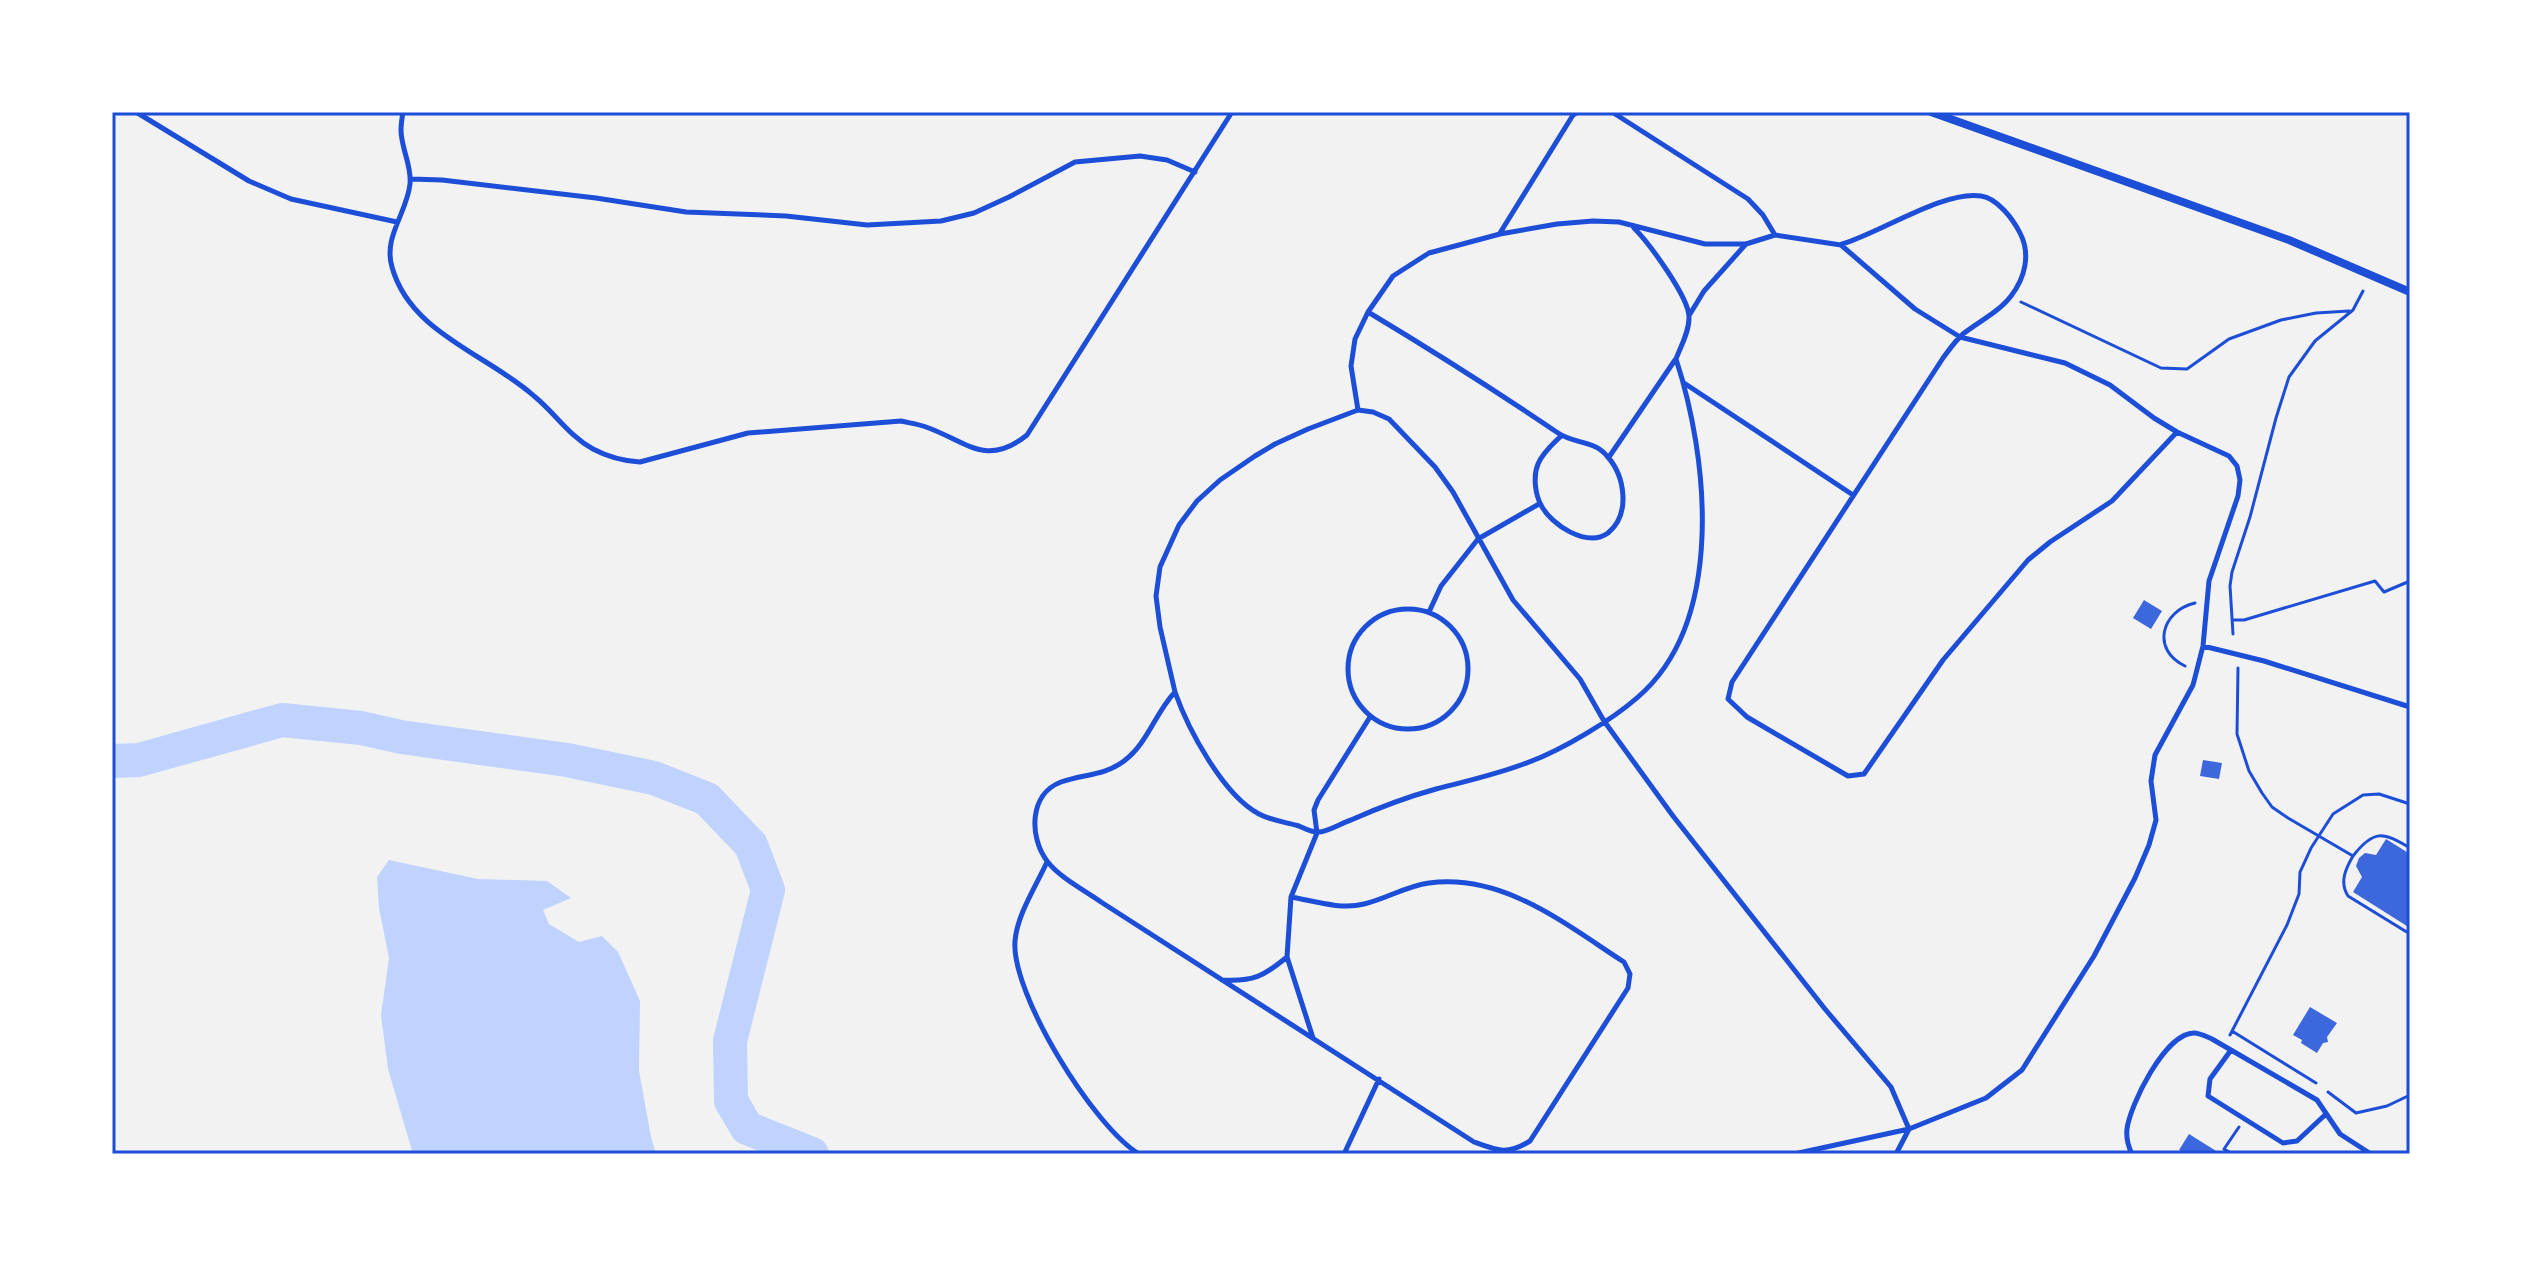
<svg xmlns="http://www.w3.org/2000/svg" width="2522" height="1266" font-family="Karla,sans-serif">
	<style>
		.water { fill: #bfd3fe }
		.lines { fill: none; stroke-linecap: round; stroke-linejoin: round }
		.river { stroke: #bfd3fe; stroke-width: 34 }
		.building { fill: #3d67dc }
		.path { stroke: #1d4ed8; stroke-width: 3 }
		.service { stroke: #1d4ed8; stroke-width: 5 }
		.minor { stroke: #1d4ed8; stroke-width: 8 }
		.neatline { fill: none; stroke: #1d4ed8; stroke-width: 3 }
	</style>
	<rect width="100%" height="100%" fill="#f2f2f2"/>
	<path class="water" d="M389,860L478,879L547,881L571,898L543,910L549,924L579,942L602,936L618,952L640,1001L639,1071L651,1137L656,1154H413L388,1069L381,1015L389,958L379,908L377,877Z"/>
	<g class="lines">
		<path class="river" d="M112,761L139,760L282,720L361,728L401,737L567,760L654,778L707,799L751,845L768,890L730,1041L731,1101L747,1128L812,1154"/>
	</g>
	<path class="building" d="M2144,600L2162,611L2151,629L2133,618Z
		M2203,760L2222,763L2219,779L2200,776Z
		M2386,839L2410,854V928L2353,892L2362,877L2356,866L2359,858L2365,853L2376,855Z
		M2310,1007L2337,1023L2327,1037L2328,1042L2323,1043L2317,1053L2301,1043L2302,1040L2293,1035Z
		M2189,1134L2221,1154H2186L2179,1150Z"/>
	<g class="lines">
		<path class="path" d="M2021,302L2161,368L2187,369L2229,339L2281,320L2316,313L2349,311
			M2233,620H2244L2375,581L2384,592L2410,581
			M2233,634L2230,586L2232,572L2250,517L2276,418L2289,377L2315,341L2353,310L2363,291
			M2185,666C2151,650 2161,611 2195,603
			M2238,668L2237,734L2249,771L2262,793L2272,807L2288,818L2353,856C2374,829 2383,832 2410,848
			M2353,856C2346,868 2339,882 2348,896L2410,934
			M2232,1031L2316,1083
			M2230,1035L2287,925L2299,894L2300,872L2311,848L2333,814L2363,795L2379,794L2410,804
			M2328,1092L2356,1113L2387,1106L2410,1095
			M2233,1154L2224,1149L2239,1127"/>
		<path class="service" d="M136,112L249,181L291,199L397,222
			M403,112C402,118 401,124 401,130C401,148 412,166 410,184C407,213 383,237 392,267C410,333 487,354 534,396C555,413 569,436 593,449C608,457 623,461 640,462L748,433L901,421C909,423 918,424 926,427C966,441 986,468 1027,435L1232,112
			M1612,112L1748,199L1763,215L1775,235
			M411,179L442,180L596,198L686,212L786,216L867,225L941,221L974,213L1009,197L1075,162L1140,156L1167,160L1195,172
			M1500,233L1573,115L1578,112
			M1842,244C1880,233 1944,190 1981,196C1997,198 2013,219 2020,233C2031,254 2025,278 2011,296C1999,312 1978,322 1963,334C1955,341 1949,350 1943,358L1732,682L1728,699L1747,717L1848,776L1864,774L1943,660L2028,560L2050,542L2112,501L2177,432
			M1368,312C1433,351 1496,391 1558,433C1574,444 1594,440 1607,456C1625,476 1631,514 1608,533C1587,548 1551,525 1541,505C1535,494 1533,476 1538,464C1543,452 1553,444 1561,436
			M1690,314L1704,291L1746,244
			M1684,383L1853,495
			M1358,410L1351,366L1355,339L1368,312L1393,276L1429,253L1500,234L1557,224L1593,221L1619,222L1705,244H1746L1775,235L1841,245L1915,309L1960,337L2065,363L2110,385L2154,418L2177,432L2229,456L2237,466L2240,480L2238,496L2209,581L2203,646L2193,685L2155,755L2151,781L2156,820L2149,845L2135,878L2094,956L2022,1070L1986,1098L1909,1129L1896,1154
			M1609,457L1675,360
			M1348 669a60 60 0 1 1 120 0a60 60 0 1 1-120 0Z
			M1429,612L1441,586L1478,539L1539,504
			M2203,646L2264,661L2410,707
			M1175,692C1188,729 1223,795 1259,814C1272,821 1286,822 1299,826C1304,828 1311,832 1317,832C1326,833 1341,823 1351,820C1378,808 1407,797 1436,789C1467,781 1499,774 1529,762C1562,750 1612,720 1638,697C1726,621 1708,457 1676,359C1681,346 1689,332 1689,318C1690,298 1648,242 1634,228
			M1047,862C1036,886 1017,915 1015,941C1011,994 1094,1127 1139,1154
			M1291,897C1314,901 1340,910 1364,904C1386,899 1406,886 1429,883C1503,873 1565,924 1624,962L1630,974L1628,988L1530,1141C1507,1155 1498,1151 1474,1142L1101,902C1084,890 1060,878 1047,861C1029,837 1029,794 1061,782C1083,774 1104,776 1124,761C1148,743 1155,713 1175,692L1160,627L1156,596L1160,567L1179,525L1197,501L1220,480L1255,456L1275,444L1308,429L1358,410L1373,412L1389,419L1435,467L1453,492L1513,600L1580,679L1604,721L1673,816L1825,1009L1891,1087L1909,1129L1794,1154
			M1222,980C1253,982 1264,976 1287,957
			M1313,1038L1287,957L1291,897L1317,833L1314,810L1318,800L1370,717
			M2231,1050L2210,1079L2208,1096L2283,1143L2297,1141L2326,1114
			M1344,1154L1379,1079
			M2132,1154C2128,1146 2126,1138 2127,1129C2130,1105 2165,1033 2194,1033C2200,1033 2207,1037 2212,1039L2317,1100L2340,1134L2371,1154"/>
		<path class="minor" d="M1931,112L2289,240L2410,292"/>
	</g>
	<rect width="2522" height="1266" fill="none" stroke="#ffffff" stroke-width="228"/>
	<rect x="114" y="114" width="2294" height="1038" class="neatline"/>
</svg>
